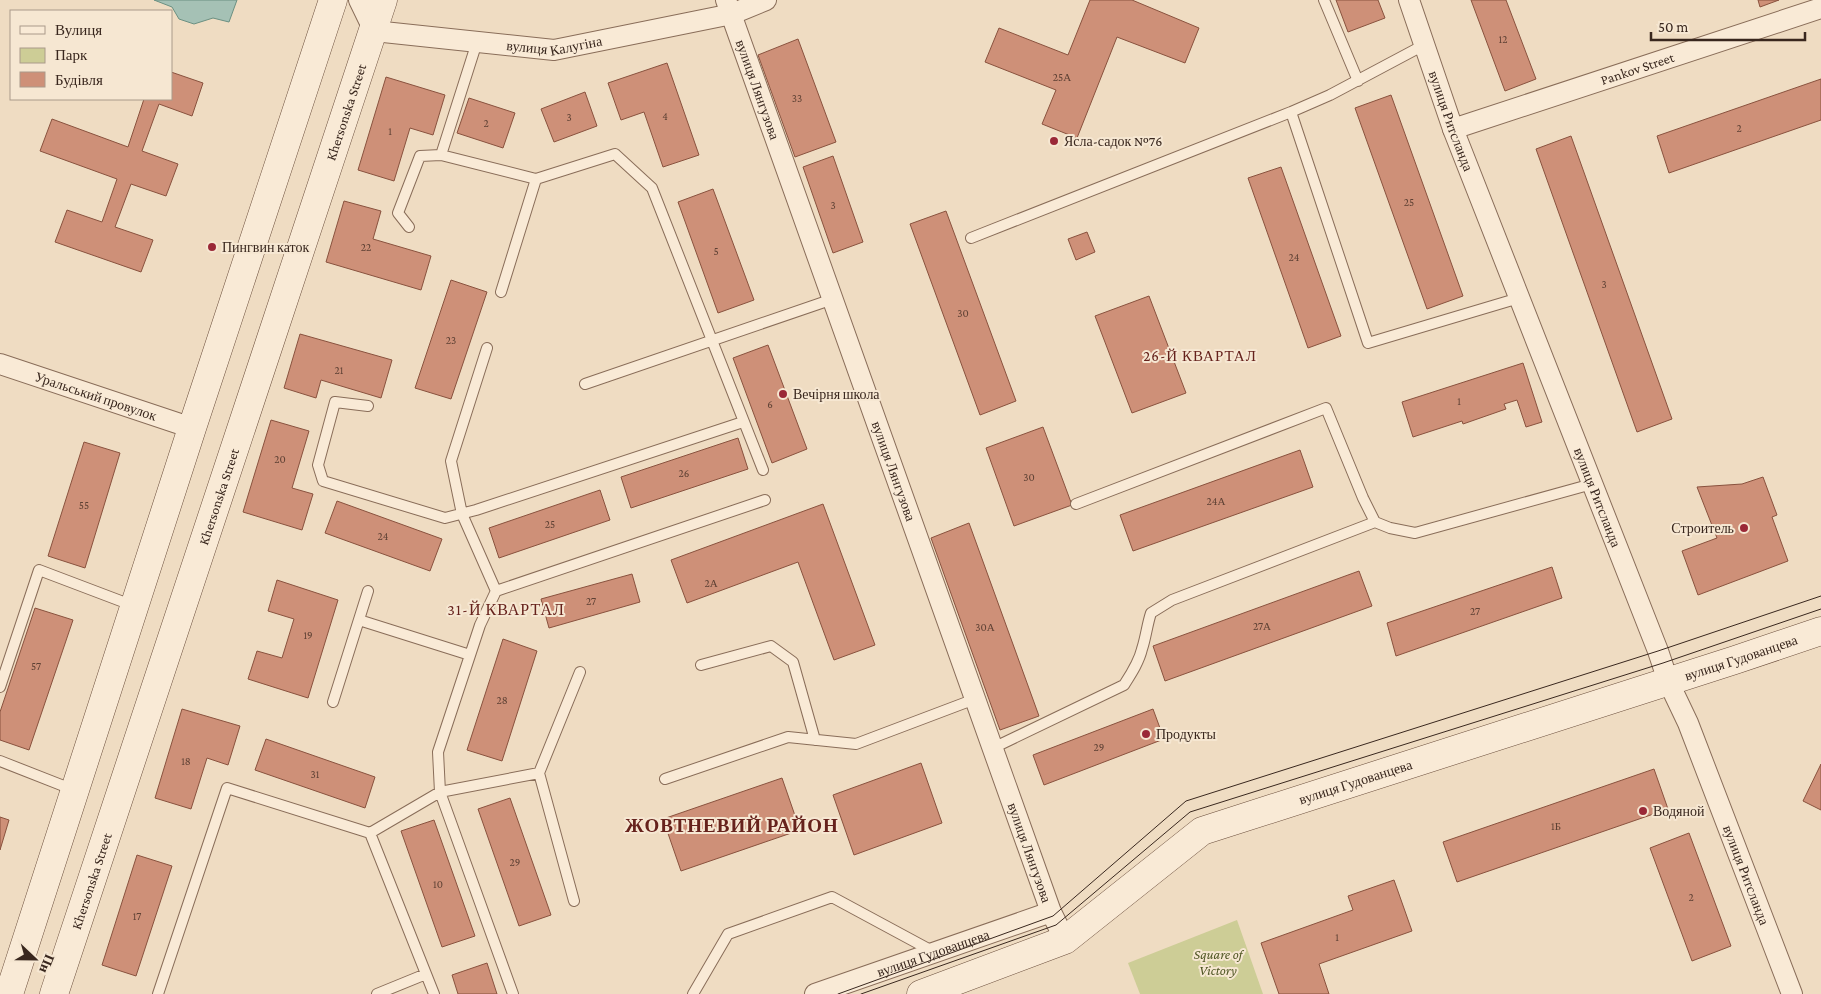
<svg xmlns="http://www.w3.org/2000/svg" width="1821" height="994" font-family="'Crimson Pro',serif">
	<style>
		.green { fill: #cdcd96 }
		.water { fill: #a5c1b5; stroke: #6b9082 }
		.building { fill: #ce9078; stroke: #89523e }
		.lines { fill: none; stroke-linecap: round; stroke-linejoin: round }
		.lane-casing { stroke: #896d59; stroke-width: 12 }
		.street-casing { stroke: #896d59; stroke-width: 22 }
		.secondary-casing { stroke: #6b4e3c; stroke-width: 29 }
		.lane { stroke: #f9ead6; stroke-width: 10 }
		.street { stroke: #f9ead6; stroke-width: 20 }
		.secondary { stroke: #f9ead6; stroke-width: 28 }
		.tram { stroke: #39271e; stroke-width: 1 }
		.poi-dot { fill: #9a2837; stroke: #f6e7d2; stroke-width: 2 }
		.labels { text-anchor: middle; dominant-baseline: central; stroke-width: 4; stroke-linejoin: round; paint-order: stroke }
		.number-label { font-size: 11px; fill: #5e4134 }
		.street-label { font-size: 14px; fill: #39271e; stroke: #f6e7d2 }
		.poi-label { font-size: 14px; fill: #39271e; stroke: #f6e7d2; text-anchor: start }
		.park-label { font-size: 14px; font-style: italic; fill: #4f5624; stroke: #f6e7d2 }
		.neighbourhood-label { font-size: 15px; letter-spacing: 1px; fill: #66221c; stroke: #f6e7d2 }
		.quarter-label { font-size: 16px; letter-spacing: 1px; fill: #66221c; stroke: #f6e7d2 }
		.district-label { font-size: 19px; font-weight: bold; letter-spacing: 1px; fill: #66221c; stroke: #f6e7d2 }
	</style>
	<rect width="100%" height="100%" fill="#efdcc2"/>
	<path class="green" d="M1237,920L1263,994H1140L1128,963Z"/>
	<path class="water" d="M154,0H237L229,22L213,18L194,24L179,19L172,7Z"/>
	<path class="building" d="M1090,0H1132L1199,28L1185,63L1117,37L1077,138L1042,124L1056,90L985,62L999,28L1068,55Z
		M1336,0H1378L1385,18L1348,32Z
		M1471,0H1506L1536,79L1505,91Z
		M1758,0H1779L1760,7Z
		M798,39L836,142L795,157L758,55Z
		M667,63L699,155L663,167L644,112L621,120L608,83Z
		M171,72L203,83L192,116L159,104L142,151L178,164L166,196L131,184L115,227L153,240L141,272L55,242L67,210L102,222L117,179L40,151L52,119L128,147L144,99H171Z
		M386,77L445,95L433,135L410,128L394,181L358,170Z
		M1821,79V120L1669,173L1657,136Z
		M585,92L597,126L554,142L541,109Z
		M1391,95L1463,296L1427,309L1355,108Z
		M469,98L515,113L503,148L457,133Z
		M1571,136L1672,419L1637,432L1536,149Z
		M833,156L863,242L833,253L803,167Z
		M1281,167L1341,336L1308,348L1248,178Z
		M713,189L754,300L718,313L678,202Z
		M344,201L381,211L373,239L431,256L421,290L326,262Z
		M946,211L1016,401L980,415L910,224Z
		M1087,232L1095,252L1076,260L1068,239Z
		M451,280L487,292L451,399L415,388Z
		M1149,296L1186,393L1132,413L1095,316Z
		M300,334L392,360L381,398L321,380L316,398L284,388Z
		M768,345L807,449L772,463L733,358Z
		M1523,363L1542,422L1526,427L1517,400L1504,404L1506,409L1463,424L1462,421L1413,437L1402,402Z
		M271,420L309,431L292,488L313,494L302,530L243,512Z
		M1043,427L1072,505L1014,526L986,448Z
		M738,438L748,469L631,508L621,477Z
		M84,442L120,453L85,568L48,556Z
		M1300,450L1313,487L1133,551L1120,515Z
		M1763,477L1777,515L1772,517L1788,561L1698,595L1682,551L1717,538L1697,487L1742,484Z
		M600,490L610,520L499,558L489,528Z
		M337,501L442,539L430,571L325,533Z
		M823,504L875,645L834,660L798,562L687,603L671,560Z
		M969,523L1039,716L1000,730L931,538Z
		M1552,567L1562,598L1396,656L1387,623Z
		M1359,571L1372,606L1165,681L1153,646Z
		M632,574L640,602L549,628L541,599Z
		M277,580L338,600L308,698L248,679L257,651L282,658L294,619L268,611Z
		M35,608L73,620L29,750L0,740V712Z
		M503,639L537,651L502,761L467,750Z
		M182,709L240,726L228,765L207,758L191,809L155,798Z
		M1153,709L1164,739L1044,785L1033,755Z
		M266,739L375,777L365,808L255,770Z
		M921,763L942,823L854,855L833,795Z
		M1821,764V810L1803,801Z
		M1654,769L1668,809L1457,882L1443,842Z
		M782,778L800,830L681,871L663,819Z
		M510,798L551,915L519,926L478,809Z
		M0,817L9,820L0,850Z
		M434,820L475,936L442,947L401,831Z
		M1689,833L1731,946L1692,961L1650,848Z
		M137,855L172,866L136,976L102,965Z
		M1394,880L1412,931L1319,964L1329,994H1279L1261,943L1353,910L1348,896Z
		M487,963L497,994H458L452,975Z"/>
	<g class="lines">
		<g class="lane-casing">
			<path id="lane" d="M1324,0L1358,81
				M1291,112L1368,343L1519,298
				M441,155L477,42
				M409,227L398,213L420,156L441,155L536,179
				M971,238L1291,112L1330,95L1424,45
				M501,292L536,179L615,154L652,188L763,470
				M487,348L451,461L462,514L496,591
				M585,384L833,299
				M368,406L335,402L318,465L323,481L445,518L476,510L743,422
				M1076,504L1326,408L1363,498L1375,522L1390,528L1415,533L1592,484
				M359,620L470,655
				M701,665L771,646L793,662L815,740
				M0,687L39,570L134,606
				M333,702L368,591
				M993,748L1124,685C1131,674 1139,662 1142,649C1146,637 1147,625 1151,613L1172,600L1375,522
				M0,761L74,790
				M665,779L788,737L856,744L975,699
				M370,833L440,792L539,773
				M574,901L539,773L580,672
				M158,994L227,788L370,833L434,994
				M377,994L426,974
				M513,994L440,792L438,752L480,625L496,591L765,500
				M693,994L728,934L832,897L934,952"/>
		</g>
		<g class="street-casing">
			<g id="street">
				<path id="s1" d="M359,0L374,31L554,50L732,14L766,0"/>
				<path id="s2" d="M726,0L1051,912L1065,940"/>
				<path id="s3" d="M1409,0L1453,129L1658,651L1668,681L1688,723L1792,994"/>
				<path id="s4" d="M1453,129L1821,8"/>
				<path id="s5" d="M0,364L192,428"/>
				<path id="s6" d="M815,994L1051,912"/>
			</g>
		</g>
		<g class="secondary-casing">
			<g id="secondary">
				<path d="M9,994L192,428L333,0"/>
				<path id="s7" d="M54,994L383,0"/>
				<path id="s8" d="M921,994L1065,940L1202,831L1735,660L1821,631"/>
			</g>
		</g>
		<use href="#lane" class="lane"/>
		<use href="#street" class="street"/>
		<use href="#secondary" class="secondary"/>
		<path class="tram" d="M838,994L1053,916L1186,801L1658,651L1821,596
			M861,994L1056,925L1190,812L1663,663L1821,609"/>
	</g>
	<g class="poi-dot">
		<circle cx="1054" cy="141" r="5"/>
		<circle cx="212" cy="247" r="5"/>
		<circle cx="783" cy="394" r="5"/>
		<circle cx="1744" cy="528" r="5"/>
		<circle cx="1146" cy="734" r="5"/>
		<circle cx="1643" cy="811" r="5"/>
	</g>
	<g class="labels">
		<g class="number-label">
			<text x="1503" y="39">12</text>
			<text x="1062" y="77">25А</text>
			<text x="797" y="98">33</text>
			<text x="665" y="116">4</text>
			<text x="569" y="117">3</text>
			<text x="486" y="123">2</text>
			<text x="1739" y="128">2</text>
			<text x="390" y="131">1</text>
			<text x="1409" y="202">25</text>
			<text x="833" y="205">3</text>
			<text x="366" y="247">22</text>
			<text x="716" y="251">5</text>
			<text x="1294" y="257">24</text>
			<text x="1604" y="284">3</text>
			<text x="963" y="313">30</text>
			<text x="451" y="340">23</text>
			<text x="339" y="370">21</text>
			<text x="1459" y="401">1</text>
			<text x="770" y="404">6</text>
			<text x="280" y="459">20</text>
			<text x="684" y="473">26</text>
			<text x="1029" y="477">30</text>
			<text x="1216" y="501">24А</text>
			<text x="84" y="505">55</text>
			<text x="550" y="524">25</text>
			<text x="383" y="536">24</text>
			<text x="711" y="583">2А</text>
			<text x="591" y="601">27</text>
			<text x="1475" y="611">27</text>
			<text x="1262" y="626">27А</text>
			<text x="985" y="627">30А</text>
			<text x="308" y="635">19</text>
			<text x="36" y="666">57</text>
			<text x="502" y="700">28</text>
			<text x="1099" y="747">29</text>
			<text x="186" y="761">18</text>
			<text x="315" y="774">31</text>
			<text x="1556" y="826">1Б</text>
			<text x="515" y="862">29</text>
			<text x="438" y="884">10</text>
			<text x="1691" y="897">2</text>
			<text x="137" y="916">17</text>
			<text x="1337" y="937">1</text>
		</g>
		<g class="street-label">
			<text stroke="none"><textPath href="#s1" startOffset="216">вулиця Калугіна</textPath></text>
			<text stroke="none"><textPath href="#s4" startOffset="194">Pankov Street</textPath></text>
			<text stroke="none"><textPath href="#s2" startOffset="95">вулиця Лянгузова</textPath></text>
			<text stroke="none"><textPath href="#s7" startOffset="929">Khersonska Street</textPath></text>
			<text stroke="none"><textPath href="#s3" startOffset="128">вулиця Ритсланда</textPath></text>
			<text stroke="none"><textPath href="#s5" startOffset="101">Уральський провулок</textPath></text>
			<text stroke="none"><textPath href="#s2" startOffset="500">вулиця Лянгузова</textPath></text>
			<text stroke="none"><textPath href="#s7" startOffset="524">Khersonska Street</textPath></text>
			<text stroke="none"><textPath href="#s3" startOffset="532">вулиця Ритсланда</textPath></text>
			<text stroke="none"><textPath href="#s8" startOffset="895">вулиця Гудованцева</textPath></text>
			<text stroke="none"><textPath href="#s8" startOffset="490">вулиця Гудованцева</textPath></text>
			<text stroke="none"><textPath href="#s2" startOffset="905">вулиця Лянгузова</textPath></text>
			<text stroke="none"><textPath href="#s3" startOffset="938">вулиця Ритсланда</textPath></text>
			<text stroke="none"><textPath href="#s7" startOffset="119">Khersonska Street</textPath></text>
			<text stroke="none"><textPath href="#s6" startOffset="125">вулиця Гудованцева</textPath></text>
		</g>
		<g class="poi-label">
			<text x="1064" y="141">Ясла-садок №76</text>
			<text x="222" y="247">Пингвин каток</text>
			<text x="793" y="394">Вечірня школа</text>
			<text x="1734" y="528" text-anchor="end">Строитель</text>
			<text x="1156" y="734">Продукты</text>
			<text x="1653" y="811">Водяной</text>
		</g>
		<g class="park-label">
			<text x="1218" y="954">Square of<tspan x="1218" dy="16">Victory</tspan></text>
		</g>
		<g class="neighbourhood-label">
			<text x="1200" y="356">26-Й КВАРТАЛ</text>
		</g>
		<g class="quarter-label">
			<text x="506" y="609">31-Й КВАРТАЛ</text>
		</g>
		<g class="district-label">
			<text x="732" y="825">ЖОВТНЕВИЙ РАЙОН</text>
		</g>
	</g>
	<rect x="10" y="10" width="162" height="90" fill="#f6e7d2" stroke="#aa9a8a"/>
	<rect x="20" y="26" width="25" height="8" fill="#f9ead6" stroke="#aa9a8a"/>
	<text x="55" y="35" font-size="15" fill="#39271e">Вулиця</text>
	<rect x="20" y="48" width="25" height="15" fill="#cdcd96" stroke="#aa9a8a"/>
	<text x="55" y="60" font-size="15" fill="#39271e">Парк</text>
	<rect x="20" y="72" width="25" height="15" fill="#ce9078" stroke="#aa9a8a"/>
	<text x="55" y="85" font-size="15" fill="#39271e">Будівля</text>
	<g transform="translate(35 959) rotate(112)" stroke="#f6e7d2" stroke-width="4" paint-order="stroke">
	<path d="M0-4L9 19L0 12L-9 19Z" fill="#39271e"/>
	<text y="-8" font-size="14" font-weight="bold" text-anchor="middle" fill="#39271e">Пн</text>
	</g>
	<path d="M1651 32v8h154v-8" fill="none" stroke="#39271e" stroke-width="2.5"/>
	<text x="1658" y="32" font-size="15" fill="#39271e" stroke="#f6e7d2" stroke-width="4" paint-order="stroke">50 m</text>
</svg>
